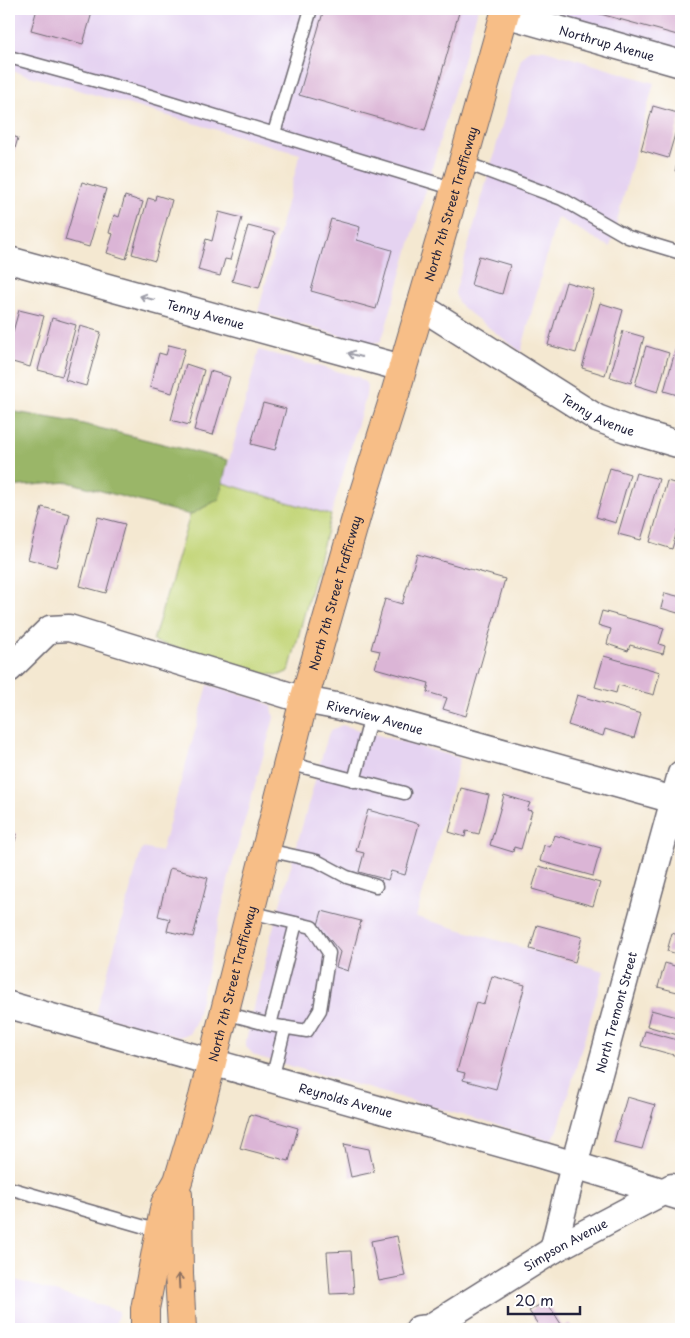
<svg xmlns="http://www.w3.org/2000/svg" width="690" height="1338" font-family="'Playpen Sans',sans-serif">
	<style>
		.built { fill: #e5d3f1 }
		.green { fill: #c3d578; stroke: #727c5a }
		.forest { fill: #9ab668; stroke: #5e6c52 }
		.building { fill: #dbb5d6 }
		.lines { fill: none; stroke-linecap: round; stroke-linejoin: round }
		.lane-casing { stroke: #6c6770; stroke-width: 15 }
		.street-casing { stroke: #6c6770; stroke-width: 29 }
		.primary-casing { stroke: #6c6770; stroke-width: 30 }
		.lane { stroke: #fff; stroke-width: 12 }
		.street { stroke: #fff; stroke-width: 26 }
		.primary { stroke: #f7be87; stroke-width: 28 }
		.oneway { stroke: #9c9ca7 }
		.oneway2 { stroke: #8c7061 }
		.labels { text-anchor: middle; dominant-baseline: central; stroke-width: 4.5; stroke-linejoin: round; paint-order: stroke }
		.street-label { font-size: 12px; fill: #22223b; stroke: #fff }
	</style>
	<rect width="100%" height="100%" fill="#fff"/>
	<filter id="ink" filterUnits="userSpaceOnUse"><feTurbulence type="fractalNoise" baseFrequency=".02" numOctaves="2"/><feDisplacementMap in="SourceGraphic" scale="10" xChannelSelector="R" yChannelSelector="G"/><feConvolveMatrix kernelMatrix="1 2 1 2 8 2 1 2 1" color-interpolation-filters="sRGB"/></filter>
	<filter id="wash" filterUnits="userSpaceOnUse"><feTurbulence type="fractalNoise" baseFrequency=".0096" numOctaves="4" result="noise"/><feDisplacementMap in="SourceGraphic" scale="20" xChannelSelector="R" yChannelSelector="G"/><feGaussianBlur stdDeviation="1.12" result="paint"/><feColorMatrix in="noise" values="0 0 0 0 0 0 0 0 0 0 0 0 0 0 0 0 0 1.4 0 .05"/><feComposite in="paint" operator="in"/></filter>
	<g filter="url(#wash)">
		<rect width="100%" height="100%" fill="#f4e8d1"/>
		<path class="built" d="M16,9H478L385,330L381,341L370,344L258,312L300,154L9,70V35Z
			M544,9H681V49L552,13Z
			M532,49L545,50L654,83L610,247L557,217L521,352L463,308L458,302L455,293L521,58L525,53Z
			M259,350L358,377L367,384L366,396L331,515L223,483Z
			M208,685L261,700L272,706L274,718L231,869L196,1021L189,1034L178,1037L96,1014L142,848L161,852Z
			M342,725L460,758L416,917L604,971L558,1130L552,1139L548,1140L259,1057L253,1054L246,1047V1041L271,936L328,735L331,730Z
			M9,1278L119,1311L114,1329H9Z"/>
		<path class="green" d="M223,483L331,515L289,671L280,675L265,674L153,641L190,515L219,499Z"/>
		<path class="forest" d="M9,411L75,422L228,460L219,499L190,515L68,482L9,487Z"/>
		<g id="blocks">
			<path class="building" d="M37,9H93L83,44L31,30Z
				M324,9H460L425,131L299,95Z
				M582,9H681V36Z
				M653,106L681,114L668,158L641,150Z
				M9,135L18,138L9,169Z
				M681,150V173L675,171Z
				M82,182L106,189L89,247L65,240Z
				M156,195L172,200L155,261L132,254L148,198L155,200Z
				M125,196L143,202L126,259L107,253L113,234L109,233L114,215L119,217Z
				M219,212L242,218L230,260L225,259L220,276L198,270L206,239L212,241Z
				M331,219L360,227L357,240L392,250L376,309L311,291Z
				M248,226L275,233L259,288L232,281Z
				M479,256L510,265L502,294L471,285Z
				M566,282L594,290L576,353L548,345Z
				M600,303L623,310L605,375L582,368Z
				M19,310L44,316L30,367L9,361V346Z
				M52,318L76,325L62,376L38,370Z
				M80,326L101,332L86,386L65,380Z
				M623,331L644,337L631,383L610,377Z
				M169,345L185,349L172,393L150,387L159,353L166,355Z
				M646,346L669,353L658,392L635,385Z
				M676,348L681,350V396L664,391Z
				M186,364L204,370L189,425L171,420Z
				M210,371L230,377L213,435L194,430Z
				M263,403L286,409L275,450L251,444Z
				M610,468L630,474L616,523L596,517Z
				M636,473L659,479L641,540L618,534Z
				M667,481L681,485V516L672,549L650,542Z
				M42,507L70,514L56,567L28,559Z
				M98,517L125,524L106,593L80,586Z
				M681,536V552L676,550Z
				M417,554L505,579L466,716L443,709L447,698L427,692L429,683L375,668L380,651L371,649L385,599L402,604Z
				M665,593L681,597V614L661,608Z
				M602,611L664,628L659,644L665,646L663,654L630,645L628,651L607,644L611,629L598,625Z
				M604,656L660,672L654,695L618,685L616,693L595,687Z
				M577,695L641,714L634,738L605,729L603,736L568,725Z
				M461,788L489,795L479,834L466,831L465,837L449,832Z
				M504,795L530,803L527,810L532,811L521,849L514,847L513,852L490,845Z
				M368,810L419,824L405,875L391,871L388,880L359,872L364,853L356,851Z
				M9,816L13,817L9,831Z
				M9,832L17,834L9,860Z
				M554,835L601,848L593,876L540,861L544,845L550,847Z
				M539,866L600,883L593,906L532,889Z
				M170,868L208,878L193,937L167,931L170,919L158,916Z
				M322,911L361,921L348,971L336,967L340,952L318,925Z
				M537,925L582,937L575,962L530,949Z
				M672,933L681,936V955L667,951Z
				M665,963L681,968V993L658,987Z
				M492,976L525,985L496,1089L463,1080L465,1073L457,1071L476,1002L484,1004Z
				M651,1010L681,1018V1036L647,1026Z
				M645,1031L681,1041V1057L641,1046Z
				M627,1097L655,1105L642,1149L614,1142Z
				M250,1114L298,1128L289,1161L240,1148Z
				M344,1144L369,1149L374,1172L351,1177Z
				M397,1236L405,1276L379,1281L371,1241Z
				M351,1251L354,1293L330,1294L327,1252Z
				M546,1301L563,1327L570,1323L574,1329H541L529,1311Z"/>
		</g>
	</g>
	<g filter="url(#ink)">
		<use href="#blocks" fill-opacity="0" stroke="#6c6770" stroke-width="1"/>
		<g class="lines">
			<g class="lane-casing">
				<path id="lane" d="M9,57L137,92L455,189
					M274,133L311,9
					M463,162L562,199L628,237L681,253
					M288,763L404,793
					M354,781L371,716
					M267,850L317,861L347,877L376,886
					M225,1013L270,1025L307,1031L320,1010L329,953L312,927L250,912
					M270,1025L296,923
					M272,1079L285,1027
					M9,1188L159,1231"/>
			</g>
			<g class="street-casing">
				<g id="street">
					<path id="s1" d="M505,14L681,64"/>
					<path id="s2" d="M9,260L402,368"/>
					<path id="s3" d="M420,306L597,418L626,429L681,445"/>
					<path id="s4" d="M9,669L50,629L69,628L304,700L341,707L681,802"/>
					<path id="s5" d="M9,1005L541,1155L681,1197"/>
					<path id="s6" d="M553,1250L574,1165L681,774"/>
					<path id="s7" d="M419,1329L429,1328L553,1250L672,1187"/>
				</g>
			</g>
			<g class="primary-casing">
				<g id="primary">
					<path d="M178,1195L179,1274L182,1329"/>
					<path id="s8" d="M145,1329V1309L165,1204L178,1181L203,1097L304,700L358,511L395,394L463,162L506,9"/>
				</g>
			</g>
			<use href="#lane" class="lane"/>
			<use href="#street" class="street"/>
			<use href="#primary" class="primary"/>
		</g>
		<defs><path id="oneway-shaft" d="M-6 0H5M1.5-3L5.5 0L1.5 3" fill="none" stroke-width="1.6" stroke-linecap="round" stroke-linejoin="round" transform="scale(1.25)"/></defs>
		<g class="oneway">
			<use href="#oneway-shaft" transform="translate(147 298) rotate(-165)"/>
			<use href="#oneway-shaft" transform="translate(355 355) rotate(-165)"/>
		</g>
		<use class="oneway2" href="#oneway-shaft" transform="translate(179 1281) rotate(-93)"/>
	</g>
	<g class="labels">
		<g class="street-label">
			<text stroke="none"><textPath href="#s1" startOffset="106">Northrup Avenue</textPath></text>
			<text stroke="none"><textPath href="#s8" startOffset="1168">North 7th Street Trafficway</textPath></text>
			<text stroke="none"><textPath href="#s2" startOffset="204">Tenny Avenue</textPath></text>
			<text stroke="none"><textPath href="#s3" startOffset="209">Tenny Avenue</textPath></text>
			<text stroke="none"><textPath href="#s8" startOffset="762">North 7th Street Trafficway</textPath></text>
			<text stroke="none"><textPath href="#s4" startOffset="395">Riverview Avenue</textPath></text>
			<text stroke="none"><textPath href="#s8" startOffset="358">North 7th Street Trafficway</textPath></text>
			<text stroke="none"><textPath href="#s6" startOffset="246">North Tremont Street</textPath></text>
			<text stroke="none"><textPath href="#s5" startOffset="350">Reynolds Avenue</textPath></text>
			<text stroke="none"><textPath href="#s7" startOffset="170">Simpson Avenue</textPath></text>
		</g>
	</g>
	<rect width="690" height="1338" fill="none" stroke="#fff" stroke-width="30"/>
	<path d="M508 1306v8h72v-8" fill="none" stroke="#22223b" stroke-width="2.5"/>
	<text x="515" y="1306" font-size="15" fill="#22223b" stroke="#ffffff" stroke-width="4" paint-order="stroke">20 m</text>
</svg>
